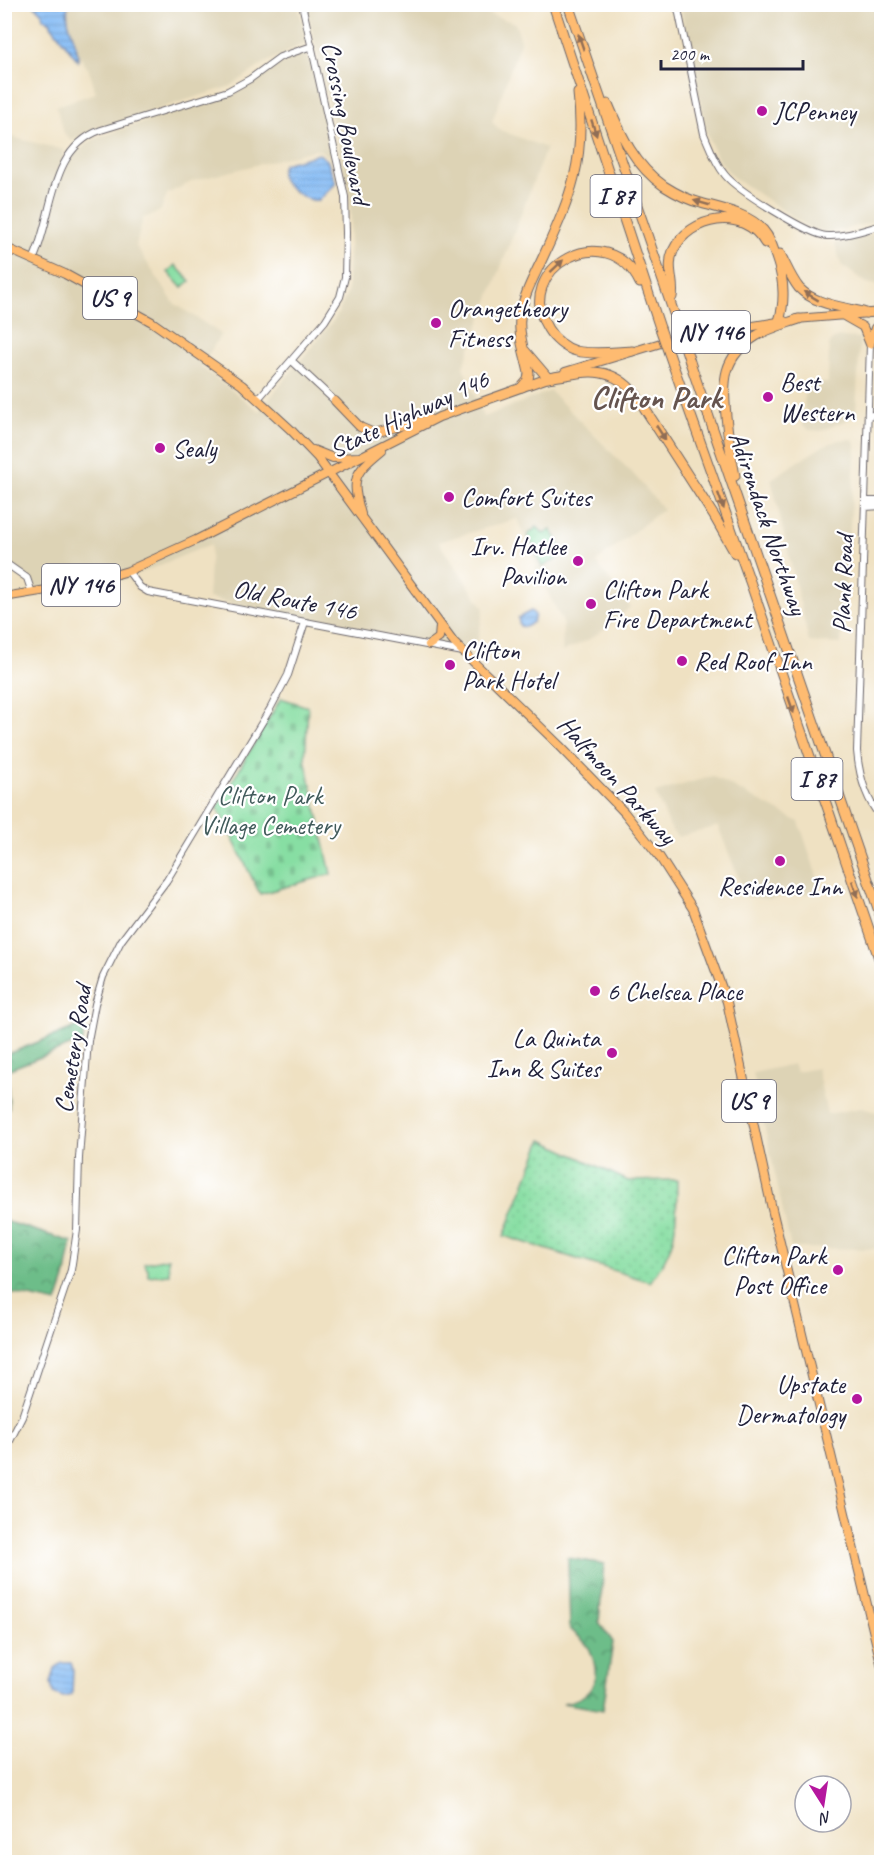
<svg xmlns="http://www.w3.org/2000/svg" width="886" height="1867" font-family="Caveat,sans-serif">
	<style>
		.built { fill: #ddd3b5 }
		.grass { fill: url(#grass-dots); stroke: #54806f; stroke-width: 1.5 }
		.forest { fill: url(#forest-crowns); stroke: #487062; stroke-width: 1.5 }
		.cemetery { fill: url(#cemetery-stones); stroke: #54806f; stroke-width: 1.5 }
		.garden { fill: #87dea3; stroke: #54806f; stroke-width: 1.5 }
		.water { fill: url(#water-rules); stroke: #546f98; stroke-width: 1.5 }
		.lines { fill: none; stroke-linecap: round; stroke-linejoin: round }
		.minor-casing { stroke: #6a656a; stroke-width: 8 }
		.major-casing { stroke: #6a656a; stroke-width: 10 }
		.highway-casing { stroke: #6a656a; stroke-width: 11 }
		.minor { stroke: #fff; stroke-width: 6 }
		.major { stroke: #febb71; stroke-width: 8 }
		.highway { stroke: #febb71; stroke-width: 9 }
		.highway-bridge-casing { stroke: #6a656a; stroke-width: 11; stroke-linecap: butt }
		.highway-bridge { stroke: #febb71; stroke-width: 9 }
		.oneway { fill: #906e56 }
		.poi-dot { fill: #b5179e; stroke: #fff; stroke-width: 2 }
		.labels { text-anchor: middle; dominant-baseline: central; stroke-width: 4.5; stroke-linejoin: round; paint-order: stroke }
		.shield { fill: #fff; stroke: #646476; stroke-width: 1.5 }
		.shield-label { font-size: 24px; font-weight: bold; fill: #22223b }
		.poi-label { font-size: 26px; fill: #22223b; stroke: #fff; text-anchor: start }
		.street-label { font-size: 26px; fill: #22223b; stroke: #fff }
		.park-label { font-size: 26px; fill: #405a5a; stroke: #fff }
		.district-label { font-size: 32px; font-weight: bold; fill: #65544f; stroke: #fff }
	</style>
	<defs>
		<pattern id="grass-dots" width="8" height="8" patternUnits="userSpaceOnUse" patternTransform="scale(1.5)"><rect width="8" height="8" fill="#87dea3"/><path d="M2 2h.1M6 6h.1" fill="none" stroke="#74be8d" stroke-width="1.8" stroke-linecap="round"/></pattern>
		<pattern id="forest-crowns" width="20" height="18" patternUnits="userSpaceOnUse" patternTransform="scale(1.5)"><rect width="20" height="18" fill="#6dbd89"/><path d="M2 6a3 3 0 1 1 6 0M12 15a3 3 0 1 1 6 0" fill="none" stroke="#599971"/></pattern>
		<pattern id="cemetery-stones" width="16" height="16" patternUnits="userSpaceOnUse" patternTransform="scale(1.5)"><rect width="16" height="16" fill="#87dea3"/><path d="M2 7V4a2 2 0 0 1 4 0v3zM10 15v-3a2 2 0 0 1 4 0v3z" fill="#74be8d"/></pattern>
		<pattern id="water-rules" width="6" height="5" patternUnits="userSpaceOnUse" patternTransform="scale(1.5)"><rect width="6" height="5" fill="#85bcf5"/><path d="M0 2.5h6" fill="none" stroke="#73a1d3"/></pattern>
	</defs>
	<rect width="100%" height="100%" fill="#fff"/>
	<filter id="ink" filterUnits="userSpaceOnUse"><feTurbulence type="fractalNoise" baseFrequency=".0167" numOctaves="2"/><feDisplacementMap in="SourceGraphic" scale="12" xChannelSelector="R" yChannelSelector="G"/><feConvolveMatrix kernelMatrix="1 2 1 2 8 2 1 2 1" color-interpolation-filters="sRGB"/></filter>
	<filter id="wash" filterUnits="userSpaceOnUse"><feTurbulence type="fractalNoise" baseFrequency=".008" numOctaves="4" result="noise"/><feDisplacementMap in="SourceGraphic" scale="24" xChannelSelector="R" yChannelSelector="G"/><feGaussianBlur stdDeviation="1.35" result="paint"/><feColorMatrix in="noise" values="0 0 0 0 0 0 0 0 0 0 0 0 0 0 0 0 0 1.4 0 .05"/><feComposite in="paint" operator="in"/></filter>
	<g filter="url(#wash)">
		<rect width="100%" height="100%" fill="#efe1c2"/>
		<path class="built" d="M68,5H298L307,42L263,64L231,86L91,130L72,141L64,133L56,106L96,93L89,70L79,56L70,30L66,15Z
			M306,5H471L477,10L515,23L519,34L520,42L492,122L500,130L546,148L463,367L484,417L550,391L636,477L663,509L596,562L630,607L608,627L588,640L562,652L563,622L535,568L537,566L517,519L438,542L484,608L476,648H456L305,620L208,598L211,544L126,579L46,595L5,562L4,135L64,150L65,169L73,155L92,140L127,127L226,97L265,74L283,62L298,55L310,57L333,159L321,151L314,150L193,181L167,194L161,210L153,215L143,218L136,246L174,303L221,334L201,367L259,411L336,317L347,294L351,219L349,192Z
			M680,5H881V220L828,233L810,228L733,177L718,159L707,134Z
			M876,233H881V284H868L841,265L835,243Z
			M839,337L860,338L856,411L851,418L840,423L821,431L809,430L803,425L805,390L810,383H828L829,346L832,340Z
			M853,439L856,446L841,644L809,642L771,479L823,446L839,440Z
			M712,776L799,822L819,882L816,892L770,899L746,897L718,826L678,837L672,831L655,793Z
			M793,1064L796,1072L817,1068L827,1114L861,1108L876,1112L881,1111V1249L791,1248L753,1073Z"/>
		<path class="grass" d="M537,527L544,534L551,530L566,554L542,567L528,535Z
			M542,1140L628,1181L677,1180C676,1226 679,1244 650,1282L504,1236Z"/>
		<path class="forest" d="M84,1024L83,1041L7,1070L9,1108H5V1055Z
			M5,1221L72,1242L65,1279L57,1303L5,1292Z
			M568,1558L604,1564L599,1622L613,1642L603,1710L563,1703C594,1698 602,1679 590,1650C587,1642 577,1635 570,1629Z"/>
		<path class="cemetery" d="M281,698L308,707L305,759L331,874L260,894L217,807Z"/>
		<path class="garden" d="M175,265L190,281L182,288L168,272Z
			M168,1258L169,1274L148,1276V1269L144,1263Z"/>
		<path class="water" d="M34,5H68C64,26 79,40 78,61L51,25V22L43,18L42,13Z
			M319,154L327,160L336,183L318,201C303,200 271,181 284,164Z
			M531,611L535,615L533,622L526,627L520,626L518,618Z
			M62,1663H71L73,1669L72,1695L63,1697L53,1693L51,1683L55,1668Z"/>
	</g>
	<g filter="url(#ink)">
		<g class="lines">
			<g class="minor-casing">
				<path id="minor" d="M677,4L704,134C710,148 715,163 725,175C737,190 809,235 827,236C845,237 864,230 882,225
					M33,260C54,216 48,149 101,130L228,91L250,79L280,57L312,46
					M870,344L857,751C859,775 866,800 882,819
					M292,361L335,401
					M258,399L325,321L340,297L345,277L346,233L345,197L302,4
					M869,416L882,412
					M865,501H882
					M865,507L882,506
					M4,562L27,578L32,593
					M128,571L140,587L148,592L463,652
					M4,1453L22,1417L71,1270L77,1230L79,1158L88,1041L95,1004L103,977L121,941L167,880L270,709L288,675L305,622"/>
			</g>
			<g class="major-casing">
				<path id="major" d="M4,247L65,274L152,322L242,385L290,429L317,457L454,643L559,745L624,812L659,856L693,909L727,1002L772,1209L882,1667
					M842,315L863,327L870,344
					M796,319L882,312
					M870,344L875,328L882,322
					M565,372L674,339L784,321
					M335,401L360,427L374,433L429,419
					M313,450L333,458L359,457
					M361,514C351,478 353,474 382,450
					M4,597L83,584L128,571L196,540L439,417L551,377
					M429,645L439,638L440,626"/>
			</g>
			<g class="highway-casing">
				<path id="highway" d="M553,4L660,328
					M568,4L678,325
					M608,104C621,135 635,166 664,186C675,193 688,200 701,203C721,209 748,213 763,230C771,239 774,251 778,263C784,281 785,303 779,321
					M780,254C786,265 791,278 799,288C815,305 845,307 866,313
					M672,297C675,282 666,268 673,251C689,216 744,206 765,243
					M525,351L548,378C584,372 610,363 636,395L714,516L735,553
					M632,351C614,352 594,355 576,351C565,348 554,339 548,329C511,269 607,215 640,283
					M690,362L882,920
					M673,365L753,590L882,967
					M522,387L528,380L529,373C526,357 518,336 520,319C522,297 535,275 544,255C571,196 586,160 578,93
					M735,476C731,456 728,437 726,416C723,381 722,357 756,336C769,328 785,324 799,319"/>
			</g>
			<use href="#minor" class="minor"/>
			<use href="#major" class="major"/>
			<use href="#highway" class="highway"/>
			<g class="highway-bridge-casing">
				<path id="highway-bridge" d="M678,325L690,362
					M660,328L673,365"/>
			</g>
			<use href="#highway-bridge" class="highway-bridge"/>
		</g>
		<defs><path id="oneway-solid" d="M-6-.8H1V-3.2L6.5 0L1 3.2V.8H-6Z" transform="scale(1.5)"/></defs>
		<g class="oneway">
			<use href="#oneway-solid" transform="translate(581 42) rotate(-109)"/>
			<use href="#oneway-solid" transform="translate(594 128) rotate(72)"/>
			<use href="#oneway-solid" transform="translate(702 203) rotate(-164)"/>
			<use href="#oneway-solid" transform="translate(557 266) rotate(-43)"/>
			<use href="#oneway-solid" transform="translate(811 296) rotate(-149)"/>
			<use href="#oneway-solid" transform="translate(661 433) rotate(57)"/>
			<use href="#oneway-solid" transform="translate(721 501) rotate(70)"/>
			<use href="#oneway-solid" transform="translate(791 705) rotate(71)"/>
			<use href="#oneway-solid" transform="translate(855 889) rotate(71)"/>
		</g>
	</g>
	<g class="poi-dot">
		<circle cx="762" cy="111" r="6"/>
		<circle cx="436" cy="323" r="6"/>
		<circle cx="768" cy="397" r="6"/>
		<circle cx="160" cy="448" r="6"/>
		<circle cx="449" cy="497" r="6"/>
		<circle cx="578" cy="561" r="6"/>
		<circle cx="591" cy="604" r="6"/>
		<circle cx="682" cy="661" r="6"/>
		<circle cx="450" cy="665" r="6"/>
		<circle cx="780" cy="861" r="6"/>
		<circle cx="595" cy="991" r="6"/>
		<circle cx="612" cy="1053" r="6"/>
		<circle cx="838" cy="1270" r="6"/>
		<circle cx="857" cy="1399" r="6"/>
	</g>
	<g class="labels">
		<g class="shield">
			<rect x="590.5" y="175" width="51" height="42" rx="4.5"/>
			<rect x="83" y="277" width="54" height="42" rx="4.5"/>
			<rect x="672" y="311" width="78" height="42" rx="4.5"/>
			<rect x="42" y="564" width="78" height="42" rx="4.5"/>
			<rect x="791.5" y="758" width="51" height="42" rx="4.5"/>
			<rect x="722" y="1080" width="54" height="42" rx="4.5"/>
		</g>
		<g class="shield-label">
			<text x="616" y="196">I 87</text>
			<text x="110" y="298">US 9</text>
			<text x="711" y="332">NY 146</text>
			<text x="81" y="585">NY 146</text>
			<text x="817" y="779">I 87</text>
			<text x="749" y="1101">US 9</text>
		</g>
		<g class="poi-label">
			<text x="774" y="111">JCPenney</text>
			<text x="448" y="308">Orangetheory<tspan x="448" dy="30">Fitness</tspan></text>
			<text x="780" y="382">Best<tspan x="780" dy="30">Western</tspan></text>
			<text x="172" y="448">Sealy</text>
			<text x="461" y="497">Comfort Suites</text>
			<text x="566" y="546" text-anchor="end">Irv. Hatlee<tspan x="566" dy="30">Pavilion</tspan></text>
			<text x="603" y="589">Clifton Park<tspan x="603" dy="30">Fire Department</tspan></text>
			<text x="462" y="650">Clifton<tspan x="462" dy="30">Park Hotel</tspan></text>
			<text x="694" y="661">Red Roof Inn</text>
			<text x="780" y="886" text-anchor="middle">Residence Inn</text>
			<text x="607" y="991">6 Chelsea Place</text>
			<text x="600" y="1038" text-anchor="end">La Quinta<tspan x="600" dy="30">Inn &amp; Suites</tspan></text>
			<text x="826" y="1255" text-anchor="end">Clifton Park<tspan x="826" dy="30">Post Office</tspan></text>
			<text x="845" y="1384" text-anchor="end">Upstate<tspan x="845" dy="30">Dermatology</tspan></text>
		</g>
		<g class="street-label">
			<text transform="translate(346 123) rotate(79)">Crossing Boulevard</text>
			<text transform="translate(409 414) rotate(-25)">State Highway 146</text>
			<text transform="translate(768 523) rotate(71)">Adirondack Northway</text>
			<text transform="translate(843 584) rotate(-88)">Plank Road</text>
			<text transform="translate(295 600) rotate(11)">Old Route 146</text>
			<text transform="translate(617 780) rotate(48)">Halfmoon Parkway</text>
			<text transform="translate(73 1049) rotate(-81)">Cemetery Road</text>
		</g>
		<g class="park-label">
			<text x="270" y="795">Clifton Park<tspan x="270" dy="30">Village Cemetery</tspan></text>
		</g>
		<g class="district-label">
			<text x="656" y="397">Clifton Park</text>
		</g>
	</g>
	<rect width="886" height="1867" fill="none" stroke="#fff" stroke-width="24"/>
	<g transform="translate(823 1804) rotate(168)"><circle r="28" fill="#ffffff" stroke="#a7a7b1" stroke-width="1.5"/>
	<path d="M0-4.5L10 22L0 15L-10 22Z" fill="#b5179e"/>
	<text y="-9" font-size="16" font-weight="bold" text-anchor="middle" fill="#22223b">N</text>
	</g>
	<path d="M661 60v9h142v-9" fill="none" stroke="#22223b" stroke-width="3"/>
	<text x="670" y="60" font-size="18" fill="#22223b" stroke="#ffffff" stroke-width="4.5" paint-order="stroke">200 m</text>
</svg>
